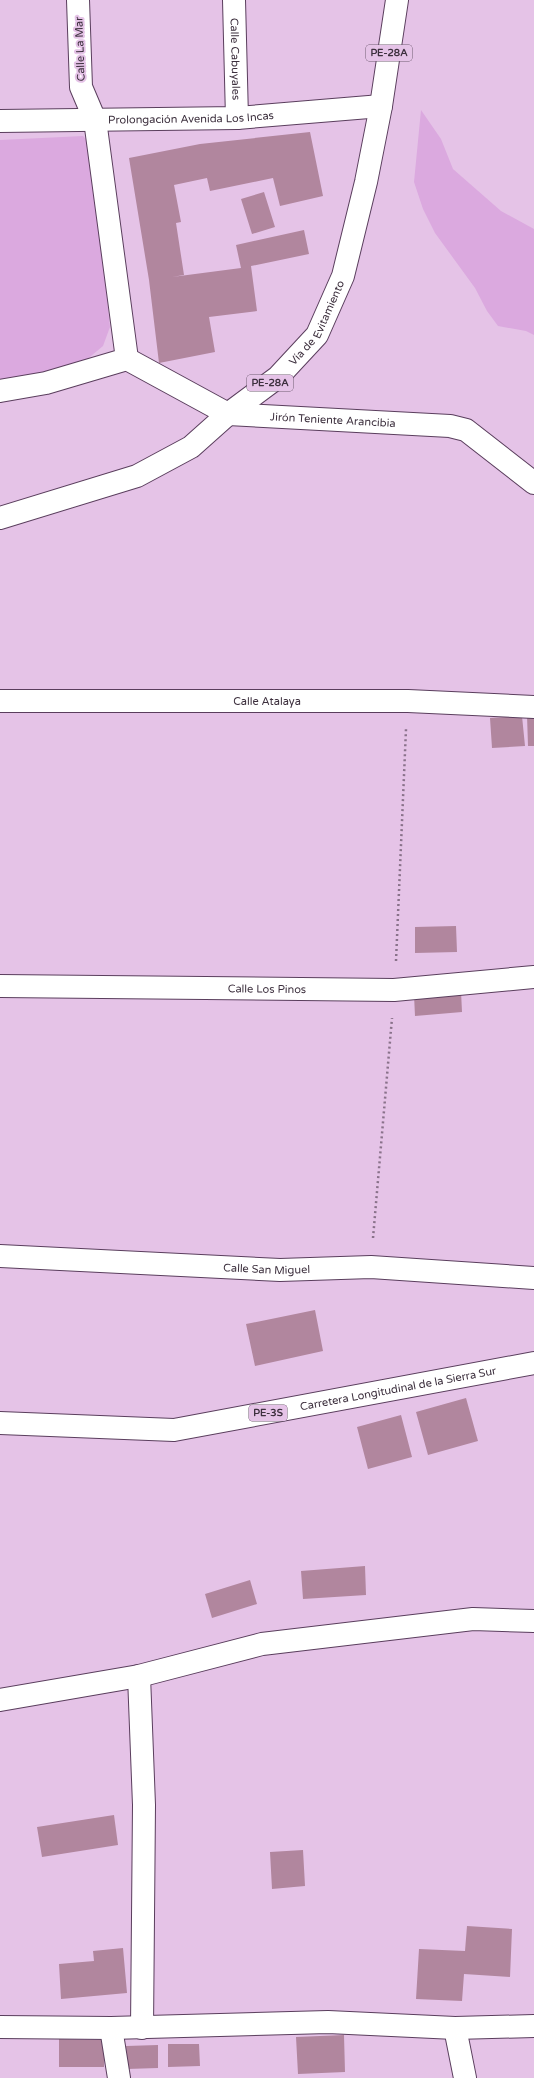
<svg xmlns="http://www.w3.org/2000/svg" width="534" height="2078" font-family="'Varela Round',sans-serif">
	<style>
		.green { fill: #dba9df }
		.building { fill: #b1869e }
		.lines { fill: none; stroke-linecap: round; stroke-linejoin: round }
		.minor-casing { stroke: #5a3e5d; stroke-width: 24 }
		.highway-casing { stroke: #5a3e5d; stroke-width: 24 }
		.path { stroke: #89728a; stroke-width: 2.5; stroke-dasharray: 2 3; stroke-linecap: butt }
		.minor { stroke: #fff; stroke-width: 22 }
		.highway { stroke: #fff; stroke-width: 22 }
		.labels { text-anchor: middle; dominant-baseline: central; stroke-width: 4; stroke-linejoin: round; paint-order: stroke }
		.shield { fill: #e5c3e7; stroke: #6f5c71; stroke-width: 1 }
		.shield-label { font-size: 10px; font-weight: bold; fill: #3d303e }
		.street-label { font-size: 11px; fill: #3d303e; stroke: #e5c3e7 }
	</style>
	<rect width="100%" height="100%" fill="#e5c3e7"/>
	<path class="green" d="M421,110L441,139L453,169L501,211L534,229V335L526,331L498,326L487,311L475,288L435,233L423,209L414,182Z
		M83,136L91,145L110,327L103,346L79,366L0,380V140Z"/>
	<path class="building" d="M310,132L323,196L280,206L273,178L210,191L207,178L174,185L181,222L176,223L184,275L172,277L241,268L236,245L304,230L309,254L251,266L257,311L209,317L215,352L159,363L149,280L129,158L200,144Z
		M264,192L275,227L252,234L241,199Z
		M527,715H534V746H528Z
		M522,716L525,746L492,748L490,718Z
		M456,926L457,952L415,953V927Z
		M461,991L462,1012L415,1016L414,995Z
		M315,1310L323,1351L255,1366L246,1324Z
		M466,1398L478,1441L428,1455L416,1412Z
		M401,1415L412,1457L368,1469L357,1427Z
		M365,1566L366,1595L303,1599L301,1571Z
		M250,1580L257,1604L212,1618L205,1594Z
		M114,1815L118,1845L42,1857L37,1827Z
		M303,1850L305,1886L272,1889L270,1852Z
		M467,1926L512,1929L510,1977L464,1974L462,2001L416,1999L419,1949L465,1951Z
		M123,1948L127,1993L61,1999L59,1964L94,1961L93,1951Z
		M344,2035L345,2072L298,2074L296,2037Z
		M59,2039L105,2040L104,2067H59Z
		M168,2044H199L200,2066L168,2067Z
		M158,2045V2068L127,2069L126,2046Z"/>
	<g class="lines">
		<g class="minor-casing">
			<g id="minor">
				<path id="s1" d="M234,0L237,118"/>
				<path id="s2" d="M0,121L237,118L381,106"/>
				<path id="s3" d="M127,359L228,414L450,426L466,430L534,483"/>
				<path d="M0,391L46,383L127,359L95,120L81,87L78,0"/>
				<path id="s4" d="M0,701H408L534,707"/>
				<path id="s5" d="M0,986L394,990L534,977"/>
				<path id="s6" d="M0,1256L280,1270L371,1267L534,1278"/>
				<path d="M139,1676L144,1805L142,2028"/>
				<path d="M0,1700L139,1676L262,1644L473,1619L534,1621"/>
				<path d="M0,2027L111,2028L328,2022L455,2028L534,2026"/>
				<path d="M111,2028L119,2078"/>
				<path d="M455,2028L465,2078"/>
			</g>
		</g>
		<g class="highway-casing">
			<g id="highway">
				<path id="s7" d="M0,518L137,476L191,447L228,414L278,377L317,335L343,276L366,182L381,106L397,0"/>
				<path id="s8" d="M0,1423L174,1430L534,1363"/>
			</g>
		</g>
		<path class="path" d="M396,961L406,729
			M373,1238L392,1018"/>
		<use href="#minor" class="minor"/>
		<use href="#highway" class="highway"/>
	</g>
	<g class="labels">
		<g class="shield">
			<rect x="366" y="45" width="46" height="16" rx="3"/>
			<rect x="247" y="375" width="46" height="16" rx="3"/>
			<rect x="249" y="1405" width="38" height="16" rx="3"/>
		</g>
		<g class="shield-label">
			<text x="389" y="53">PE-28A</text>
			<text x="270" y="383">PE-28A</text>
			<text x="268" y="1413">PE-3S</text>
		</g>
		<g class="street-label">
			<text transform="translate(80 49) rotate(-92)">Calle La Mar</text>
			<text stroke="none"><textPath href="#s1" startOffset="59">Calle Cabuyales</textPath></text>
			<text stroke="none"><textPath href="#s2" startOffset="191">Prolongación Avenida Los Incas</textPath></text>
			<text stroke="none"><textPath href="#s7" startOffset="384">Vía de Evitamiento</textPath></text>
			<text stroke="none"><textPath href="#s3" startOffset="220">Jirón Teniente Arancibia</textPath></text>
			<text stroke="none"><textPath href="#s4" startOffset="267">Calle Atalaya</textPath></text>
			<text stroke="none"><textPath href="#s5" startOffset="267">Calle Los Pinos</textPath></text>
			<text stroke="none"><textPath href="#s6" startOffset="267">Calle San Miguel</textPath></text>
			<text stroke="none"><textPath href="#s8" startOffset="402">Carretera Longitudinal de la Sierra Sur</textPath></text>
		</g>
	</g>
</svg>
